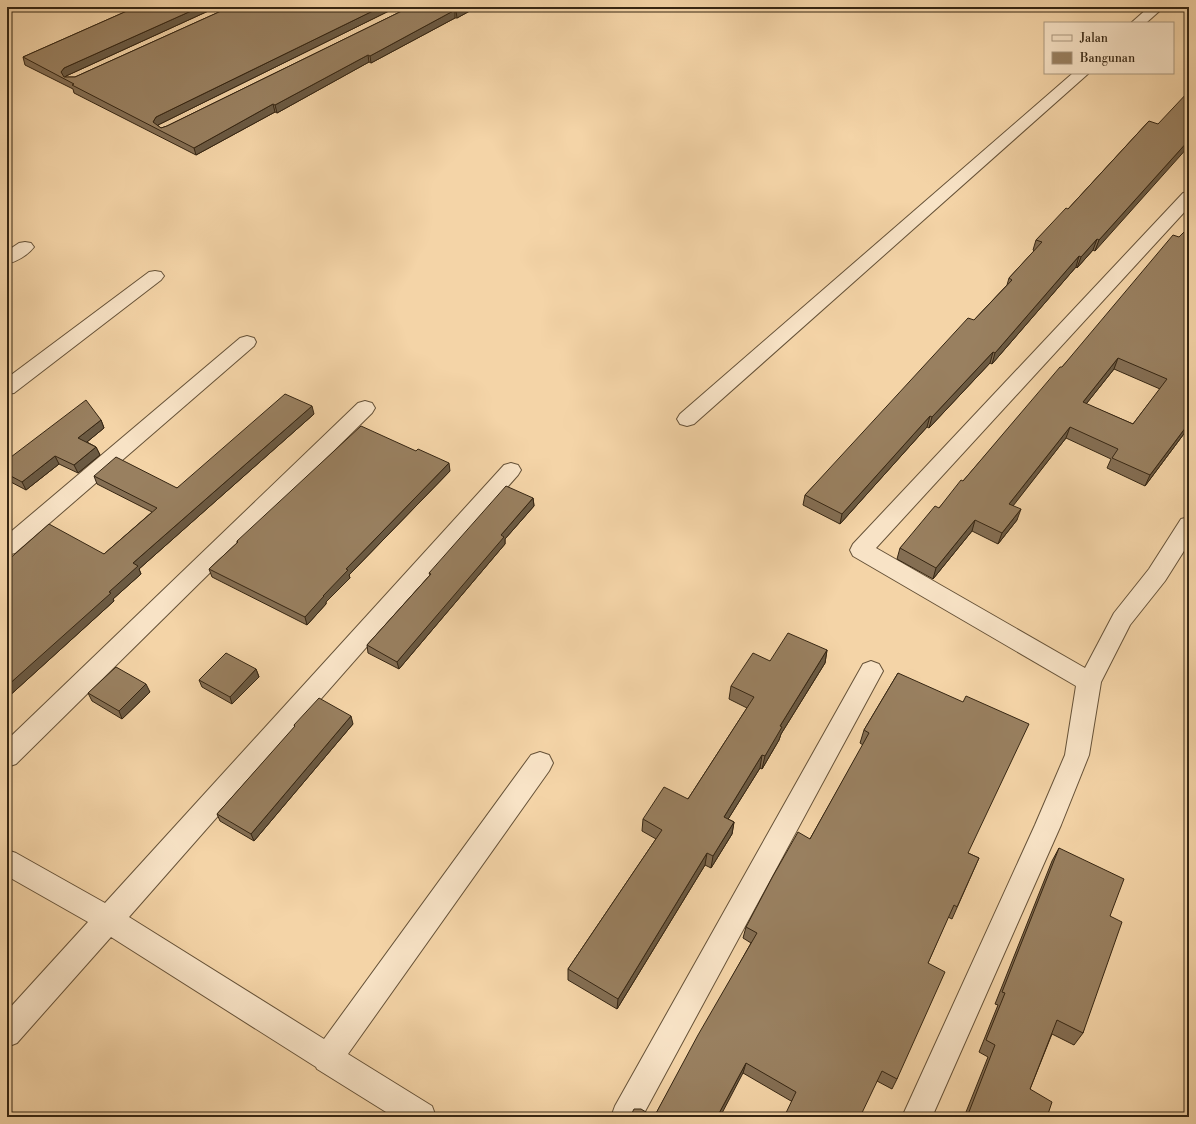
<svg xmlns="http://www.w3.org/2000/svg" width="1196" height="1124" font-family="'Libre Bodoni',serif">
	<style>
		.lines { fill: none; stroke-linecap: round; stroke-linejoin: round }
		.minor-casing { stroke: #665238; stroke-width: 2 }
		.minor { fill: #f8e3c6; fill-rule: evenodd }
		.wall { fill: #846e53; stroke: #362613; fill-rule: evenodd }
		.shaded-wall { fill: #6b5a43; stroke: #362613 }
		.building { fill: #998060; stroke: #362613; fill-rule: evenodd }
	</style>
	<rect width="100%" height="100%" fill="#f4d4a7"/>
	<filter id="stains"><feTurbulence type="fractalNoise" baseFrequency=".005" numOctaves="4"/><feColorMatrix values="0 0 0 0 .2 0 0 0 0 .09 0 0 0 0 .02 0 0 0 .5 -.17"/></filter>
	<radialGradient id="worn" r=".72"><stop offset=".6" stop-color="#630" stop-opacity="0"/><stop offset="1" stop-color="#630" stop-opacity=".3"/></radialGradient>
	<g class="lines">
		<g class="minor-casing">
			<path id="minor" d="M1149,7H1164L1146,23H1131Z
				M1073,73H1089L694,424L687,426L680,424L677,419L680,414Z
				M1189,192V207L876,548L1085,668L1114,613L1149,569L1181,519L1189,517V543L1165,581L1130,625L1101,682L1089,755L1061,825L932,1117H902L1035,825L1065,755L1076,686L853,556L850,550L853,544L1183,193Z
				M25,242L31,243L34,247C28,255 16,262 7,264V251L19,243Z
				M155,271L161,272L164,276L161,280L14,393L7,394V378L149,272Z
				M247,336L254,338L256,342L254,346L15,553L7,555V535L240,338Z
				M365,401L372,403L375,408L372,413L16,764L7,767V740L358,403Z
				M511,463L518,465L521,470L518,475L129,917L324,1039L531,755L540,752L549,755L553,763L549,771L348,1054L432,1106L436,1117H394L317,1069L316,1067L111,937L17,1043L7,1047V1011L88,922L7,876V850L16,853L105,903L504,465Z
				M871,661L879,664L883,671L642,1117H611L615,1106L863,664Z"/>
		</g>
		<use href="#minor" class="minor"/>
	</g>
	<path class="wall" d="M136,7H217L66,76L65,77H75L230,7H397L158,125V126L161,128L167,126L410,7H477L457,18H455L371,63L369,62L277,113L275,112L196,155L74,93L73,89L25,65L23,57Z
		M1149,121L1095,251L1093,250L1077,268L1076,267L992,364L990,363L929,428L927,427L840,524L803,505L805,495L974,320L1007,285L1009,278L1034,251L1033,250L1036,240L1068,209Z
		M1179,237L1189,427L1145,486L1107,468L1111,459L1066,438L1013,505L1017,520L998,544L972,531L933,579L897,559L900,548L939,508L963,481L1062,367ZM1114,369L1160,389L1133,424L1086,404Z
		M314,414L139,569L141,574L113,599L114,601L7,698V561L104,554L152,512L97,484L94,476L177,488Z
		M101,420L104,428L87,442L96,447L100,455L78,473L59,464L26,490L7,480V460Z
		M450,471L349,575L350,578L326,602V604L307,625L212,577L209,569L237,543V541Z
		M533,498L534,506L505,539V544L399,669L368,653L367,645L430,575L429,573Z
		M827,650L825,663L781,734L779,740L762,769L760,768L728,819L734,822L732,834L711,868L705,865L617,1009L568,980V969L656,839L642,831L643,819L688,799L747,708L729,699L731,686L770,661Z
		M256,669L259,677L232,704L202,687L199,680Z
		M898,673L968,853L979,858L952,919L948,917L928,963L897,1079L892,1089L877,1081L791,1101L743,1073L654,1117L751,943L743,938L746,927L810,839L863,745L860,743L864,730Z
		M150,692L122,719L92,701L88,693Z
		M353,724L254,841L220,821L217,814L295,727L294,725Z
		M1059,848L1110,916L1083,1033L1074,1045L1052,1034L1030,1089L1047,1117H964L988,1057L979,1052L998,1005L995,1004L1052,861Z"/>
	<path class="shaded-wall" d="M200,7H217L66,76L64,79L61,72L64,68Z
		M381,7H397L158,125L156,128L153,122L156,117Z
		M463,7H477L457,18L456,11Z
		M455,10V18L371,63L370,56Z
		M368,55L369,62L277,113L275,105Z
		M273,104L275,112L196,155L194,148Z
		M1189,140V146L1095,251L1099,240Z
		M1097,239L1093,250L1077,268L1081,257Z
		M1079,256L1076,267L992,364L995,353Z
		M993,352L990,363L929,428L932,417Z
		M1118,358L1114,369L1079,413L1083,402Z
		M312,406L314,414L139,569L141,574L113,599L114,601L7,698V686L109,592L133,563Z
		M930,416L927,427L840,524L842,514Z
		M101,420L104,428L82,446L78,438Z
		M1189,423V427L1145,486L1150,475Z
		M1070,427L1066,438L1006,515L1009,504Z
		M96,447L100,455L78,473L74,465Z
		M55,456L59,464L26,490L22,482Z
		M449,463L450,471L349,575L350,578L326,602V604L307,625L305,617L346,569Z
		M533,498L534,506L505,539V544L399,669L397,662L501,535Z
		M1021,509L1017,520L998,544L1002,533Z
		M975,520L972,531L933,579L936,568Z
		M827,650L825,663L781,734L779,740L762,769L765,756L780,726Z
		M256,669L259,677L232,704L230,697Z
		M146,684L150,692L122,719L119,711Z
		M351,716L353,724L254,841L251,834Z
		M762,755L760,768L722,829L724,817Z
		M734,822L732,834L711,868L713,856Z
		M707,853L705,865L617,1009L618,999Z
		M746,1063L743,1073L720,1117H717Z"/>
	<path class="building" d="M136,7H200L64,68L61,72L64,77H75L230,7H381L156,117L153,122L161,128L167,126L410,7H463L456,11L455,10L370,56L368,55L275,105L273,104L194,148L72,85L74,84L23,57Z
		M1189,91V140L1099,240L1097,239L1081,257L1079,256L995,353L993,352L932,417L930,416L842,514L805,495L968,318L974,320L1012,280L1009,278L1042,242L1036,240L1066,208L1068,209L1149,121L1158,124Z
		M1189,227V423L1150,475L1112,458L1118,449L1070,427L1009,504L1021,509L1002,533L975,520L936,568L900,548L935,506L939,508L961,480L963,481L1060,367H1062L1173,235L1179,237ZM1118,358L1167,379L1133,424L1083,402Z
		M285,394L312,406L133,563L138,566L109,592L111,593L7,686V561L49,524L104,554L157,508L94,476L116,457L177,488Z
		M86,400L101,420L78,438L96,447L74,465L55,456L22,482L7,474V460Z
		M361,426L416,451L418,449L449,463L346,569L348,570L323,596H324L305,617L209,569L238,542L237,541Z
		M506,486L533,498L501,535L504,537L397,662L367,645L431,574L429,573Z
		M788,633L827,650L780,726L782,727L765,756L762,755L724,817L734,822L713,856L707,853L618,999L568,969L662,830L643,819L664,787L688,799L754,697L731,686L753,653L770,661Z
		M226,653L256,669L230,697L199,680Z
		M116,667L146,684L119,711L88,693Z
		M898,673L963,702L966,696L1029,724L968,853L979,858L957,907L954,905L928,963L945,972L897,1079L882,1071L860,1117H784L796,1092L746,1063L717,1117H630L634,1109H641L654,1117L698,1035L757,933L746,927L773,876L798,832L810,839L869,733L864,730Z
		M319,698L351,716L251,834L217,814L295,726L294,725Z
		M1059,848L1124,879L1110,916L1122,922L1083,1033L1057,1020L1030,1089L1052,1102L1047,1117H967L995,1045L986,1040L1005,993L1002,992Z"/>
	<rect width="1196" height="1124" fill="none" stroke="#f4d4a7" stroke-width="24"/>
	<rect x="8" y="8" width="1180" height="1108" fill="none" stroke="#362613" stroke-width="2"/>
	<rect x="12" y="12" width="1172" height="1100" fill="none" stroke="#362613"/>
	<rect x="1044" y="22" width="130" height="52" fill="#f8e3c6" stroke="#aa977e"/>
	<rect x="1052" y="35" width="20" height="6" fill="#f8e3c6" stroke="#aa977e"/>
	<text x="1080" y="42" font-size="12" fill="#362613">Jalan</text>
	<rect x="1052" y="52" width="20" height="12" fill="#998060" stroke="#aa977e"/>
	<text x="1080" y="62" font-size="12" fill="#362613">Bangunan</text>
	<rect width="100%" height="100%" filter="url(#stains)"/>
	<rect width="100%" height="100%" fill="url(#worn)"/>
</svg>
